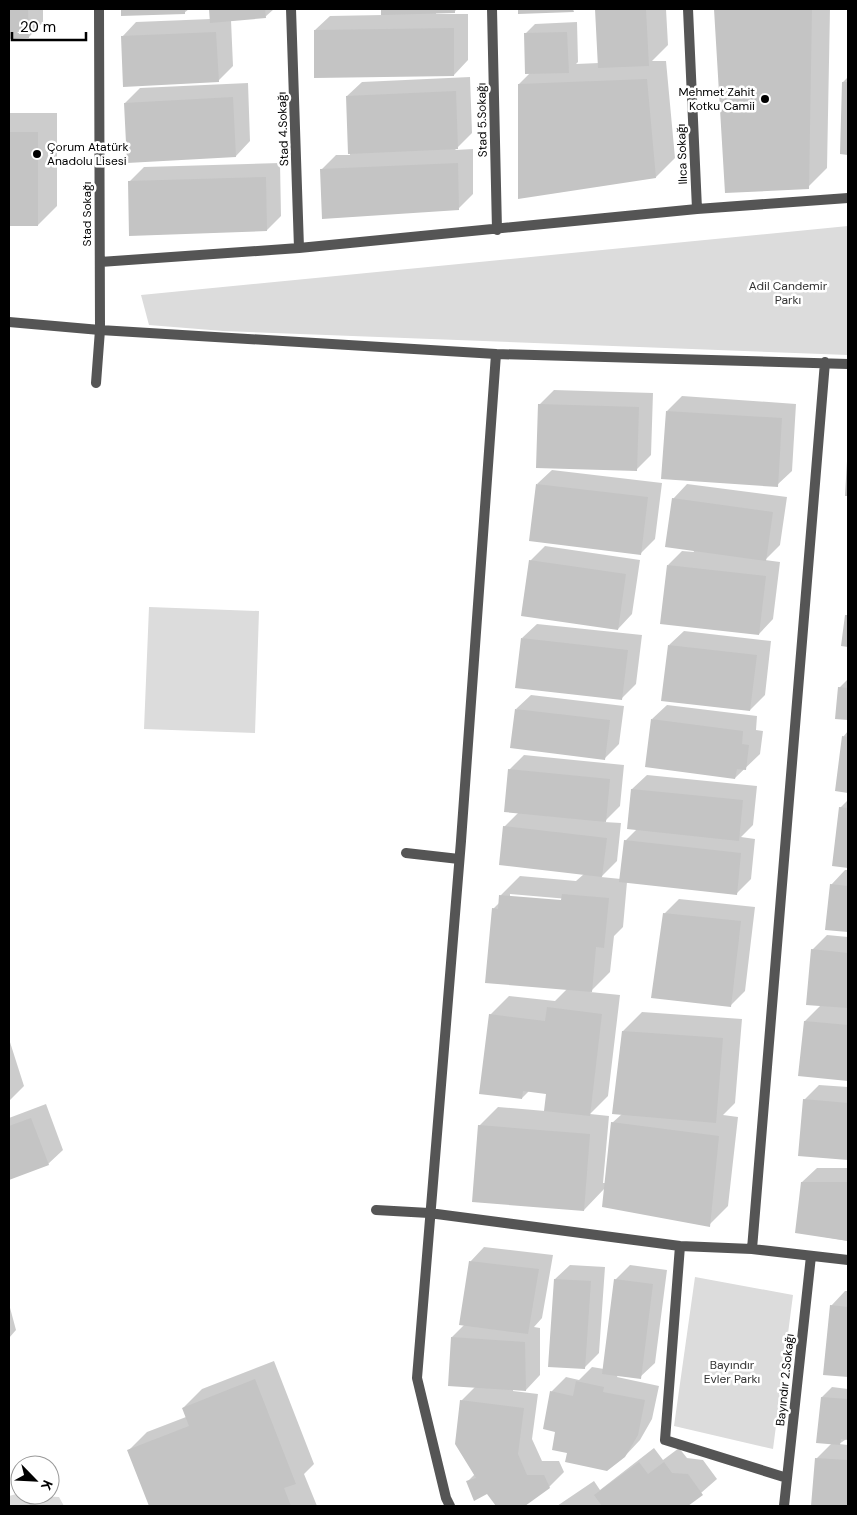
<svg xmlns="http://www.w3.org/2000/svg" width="857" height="1515" font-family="'DM Sans',sans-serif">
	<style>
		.green { fill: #dcdcdc }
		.shadow { fill: #0003; fill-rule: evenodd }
		.building { fill: #c4c4c4 }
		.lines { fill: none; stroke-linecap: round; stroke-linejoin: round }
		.service { stroke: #555; stroke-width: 10 }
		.minor { stroke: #555; stroke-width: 10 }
		.poi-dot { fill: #000; stroke: #fff; stroke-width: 2 }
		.labels { text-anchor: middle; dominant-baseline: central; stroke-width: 5; stroke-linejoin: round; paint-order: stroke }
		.poi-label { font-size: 12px; fill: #000; stroke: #fff; text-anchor: end }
		.street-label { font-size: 12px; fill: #000; stroke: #fff }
		.park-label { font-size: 12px; fill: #333; stroke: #fff }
	</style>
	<rect width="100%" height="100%" fill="#fff"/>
	<path class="green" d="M848,226V355L223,331L149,325L141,295Z
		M149,607L259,611L255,733L144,729Z
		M695,1277L793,1295L773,1449L674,1426Z
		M20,1493V1495L59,1497L64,1506H9V1496Z"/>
	<path class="shadow" d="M9,9H43V22L29,37L9,38Z
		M122,9H189L184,13L122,15Z
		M210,9H274L265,17L231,20L233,66L218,81L122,37L136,22L211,19Z
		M382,9H457L455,11L436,12V14H468V60L454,75L315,30L330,16L382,15Z
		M519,9H575L519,13Z
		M596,9H666L668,45L652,61H666L675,158L656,177L519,84L530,73L525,34L535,24L577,22L578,62L576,64L599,63Z
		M715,9H830L827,168L808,187L726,192Z
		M470,77L472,133L455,150L473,149V194L458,209L321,170L336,155H350L347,96L362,82Z
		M848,77V154L841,153L843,82Z
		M248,83L250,141L236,156L125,103L140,88Z
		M9,113H57V206L38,225H9Z
		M280,163L281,216L267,230L129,182L144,167Z
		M554,390L653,393L651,455L636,470L539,405Z
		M682,396L796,404L792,471L777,485L667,411Z
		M552,470L662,483L655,539L641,553L537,484Z
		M687,484L787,497L780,545L765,560L780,562L773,619L759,634L668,565L682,551L694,552L673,499Z
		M545,546L640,560L632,614L618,629L530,561Z
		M537,624L642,635L636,684L621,699L522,638Z
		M684,631L771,641L765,695L750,710L669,645Z
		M848,679V719L836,718L839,688Z
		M531,695L624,706L619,744L604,759L516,709Z
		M667,705L757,716L756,730L763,731L760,754L735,778L652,719Z
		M848,731V792L837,790L843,737Z
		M524,755L624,765L620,806L604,822L621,823L617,861L601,877L621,879L625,841L637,829L632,789L647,775L757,786L753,825L741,837L755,839L751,879L737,893L627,882L623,927L614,936L610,972L590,992L620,995L608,1096L590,1114L609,1116L603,1183H606L612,1123L622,1114L623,1031L642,1012L742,1019L735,1103L723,1115L738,1117L728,1206L709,1225L605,1188L584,1210L479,1126L498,1107L545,1111L547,1093L529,1091L522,1098L490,1015L509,996L555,1001L567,989L493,909L500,902L501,895L520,876L576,881L584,874L504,827L519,812L509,770ZM510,894L568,899L567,902L510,897Z
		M848,800V867L834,865L840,808Z
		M845,870H848V931L826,928L831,885Z
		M679,899L755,907L745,991L730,1006L664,914Z
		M827,935L848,937V1080L800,1075L805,1021L821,1005L812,950Z
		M9,1039L24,1086L9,1101Z
		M819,1085L848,1087V1159L799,1155L804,1100Z
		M46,1104L63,1150L48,1164L9,1179V1118Z
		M817,1168H848V1241L796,1232L802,1182Z
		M484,1247L553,1255L542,1318L534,1327L540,1328V1375L526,1390L513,1389V1391L538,1394L532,1439L542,1461H559L564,1472L549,1487L523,1506H497L488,1492L467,1482L475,1474L461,1401L475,1387L452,1337L465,1324L470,1262Z
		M570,1265L605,1267L599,1353L584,1368L555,1279Z
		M630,1265L667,1270L655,1363L640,1377L618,1375L617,1377L659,1386L652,1419L640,1440L625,1456L568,1452L557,1431L551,1392L566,1377L579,1380L592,1367L604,1369L615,1280Z
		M845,1291H848V1376L825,1374L831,1306Z
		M9,1304L16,1330L9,1338Z
		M274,1361L314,1464L304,1474L317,1506H150L128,1451L147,1432L186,1417L183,1408L202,1389Z
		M832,1387L848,1389V1438L839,1444L848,1445V1506H812L817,1458L832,1443L822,1397Z
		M654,1448L663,1460L679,1448L687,1458L703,1460L717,1479L686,1506H557L594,1481L600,1490Z"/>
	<path class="building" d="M9,9H28L29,38L9,39Z
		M121,9H185V14L121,16Z
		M209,9H265L266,18L210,23Z
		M381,9H455V13L381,15Z
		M518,9H573L574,12L518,14Z
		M595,9H646L649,66L598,68Z
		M714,9H812L809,189L725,193Z
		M454,28V76L314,78V30Z
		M216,32L219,82L123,87L121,36Z
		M567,32L569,73L525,74L524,33Z
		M647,79L656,178L518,199V84Z
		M842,82H848V155L840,154Z
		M456,91L458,149L348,154L346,96Z
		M233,97L236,157L127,163L124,103Z
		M9,132H38V226H9Z
		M458,163L459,210L322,219L320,169Z
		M266,177L267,231L129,236L128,181Z
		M538,404L639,407L637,471L536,468Z
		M666,411L782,418L778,487L661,479Z
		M847,461H848V496H845Z
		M536,484L648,497L641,555L529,541Z
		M672,498L773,512L766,561L665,547Z
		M529,560L626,574L618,630L521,616Z
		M667,565L766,576L759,635L660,624Z
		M845,615H848V647L841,646Z
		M521,638L628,650L622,700L515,688Z
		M668,645L757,655L750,711L661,701Z
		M838,687L848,688V720L835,719Z
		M515,709L610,720L605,760L510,748Z
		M651,719L743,731L742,744L749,745L746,770L737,769L735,779L645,767Z
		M842,736L848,737V793L835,791Z
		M508,769L610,779L606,822L504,812Z
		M631,789L743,800L739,841L627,829Z
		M839,807L848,808V868L832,866Z
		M503,826L607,838L602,877L499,865Z
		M624,840L741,853L737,895L619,882Z
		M830,884L848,886V932L825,930Z
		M562,894L609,898L604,948L596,947L592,992L485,983L492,908L498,909L499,895L561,900Z
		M663,913L741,921L731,1007L651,998Z
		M811,949L848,953V1008L806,1005Z
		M547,1007L602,1014L590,1116L544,1111L546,1094L523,1091L522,1099L479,1094L489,1014L545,1021Z
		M804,1021L848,1025V1081L798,1076Z
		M622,1031L723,1038L716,1123L612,1114Z
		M803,1099L848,1103V1160L798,1156Z
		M31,1118L49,1165L9,1180V1126Z
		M611,1122L719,1136L710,1227L602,1207Z
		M478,1125L590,1134L584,1211L472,1202Z
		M801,1182H848V1241L795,1233Z
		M469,1261L539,1269L528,1334L459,1325Z
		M554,1279L591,1281L585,1369L548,1367Z
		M614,1279L653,1284L641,1379L602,1374Z
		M830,1305L848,1307V1377L823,1375Z
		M451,1337L525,1342L526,1391L448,1386Z
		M255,1379L296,1484L284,1488L291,1506H149L127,1450L189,1426L182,1408Z
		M576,1381L604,1387L603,1392L645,1400L638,1435L625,1457L607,1471L565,1462L567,1453L552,1450L555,1432L543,1429L550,1391L573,1396Z
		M821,1397L848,1399V1440L841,1439L840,1445L816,1443Z
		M460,1400L524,1408L518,1454L527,1475H544L550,1488L525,1506H496L487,1494L474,1501L466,1481L476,1478L455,1444Z
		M815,1458L848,1460V1506H811Z
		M639,1462L648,1474L664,1462L672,1473L688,1474L703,1495L688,1506H602L594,1495Z"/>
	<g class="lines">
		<path class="service" d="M96,383L100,330
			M406,853L459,859
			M376,1210L429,1213"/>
		<path class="minor" d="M99,9L100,330
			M291,9L299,248
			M492,9L497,230
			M688,9L697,209
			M100,262L299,248L697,209L848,198
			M9,322L100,330L496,354L848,364
			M429,1213L680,1246L752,1249L848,1260
			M680,1246L665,1440L787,1478
			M752,1249L825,362
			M450,1506L446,1498L417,1378L461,841L496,354
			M784,1506L811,1256"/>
	</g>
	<g class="poi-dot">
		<circle cx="765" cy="99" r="5"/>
		<circle cx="37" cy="154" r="5"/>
	</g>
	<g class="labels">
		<g class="poi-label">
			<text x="755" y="92">Mehmet Zahit<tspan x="755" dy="14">Kotku Camii</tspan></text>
			<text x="47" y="147" text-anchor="start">Çorum Atatürk<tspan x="47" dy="14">Anadolu Lisesi</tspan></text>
		</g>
		<g class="street-label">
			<text transform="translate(482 120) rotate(-91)">Stad 5.Sokağı</text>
			<text transform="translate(283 129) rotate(-92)">Stad 4.Sokağı</text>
			<text transform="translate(682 154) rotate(-92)">Ilıca Sokağı</text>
			<text transform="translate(87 214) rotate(-90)">Stad Sokağı</text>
			<text transform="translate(785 1380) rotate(-84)">Bayındır 2.Sokağı</text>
		</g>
		<g class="park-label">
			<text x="788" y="286">Adil Candemir<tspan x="788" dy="14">Parkı</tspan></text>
			<text x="732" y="1365">Bayındır<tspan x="732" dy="14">Evler Parkı</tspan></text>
		</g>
	</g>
	<rect width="857" height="1515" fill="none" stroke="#000000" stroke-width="20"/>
	<g transform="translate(35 1480) rotate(114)"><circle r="24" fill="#ffffff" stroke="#999999"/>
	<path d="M0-4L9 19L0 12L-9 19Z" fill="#000000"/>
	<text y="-8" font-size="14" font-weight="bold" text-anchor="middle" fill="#000000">K</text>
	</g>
	<path d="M12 32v8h74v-8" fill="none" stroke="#000000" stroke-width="2.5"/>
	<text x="20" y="32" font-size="15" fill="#000000" stroke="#ffffff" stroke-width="4" paint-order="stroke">20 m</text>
</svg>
